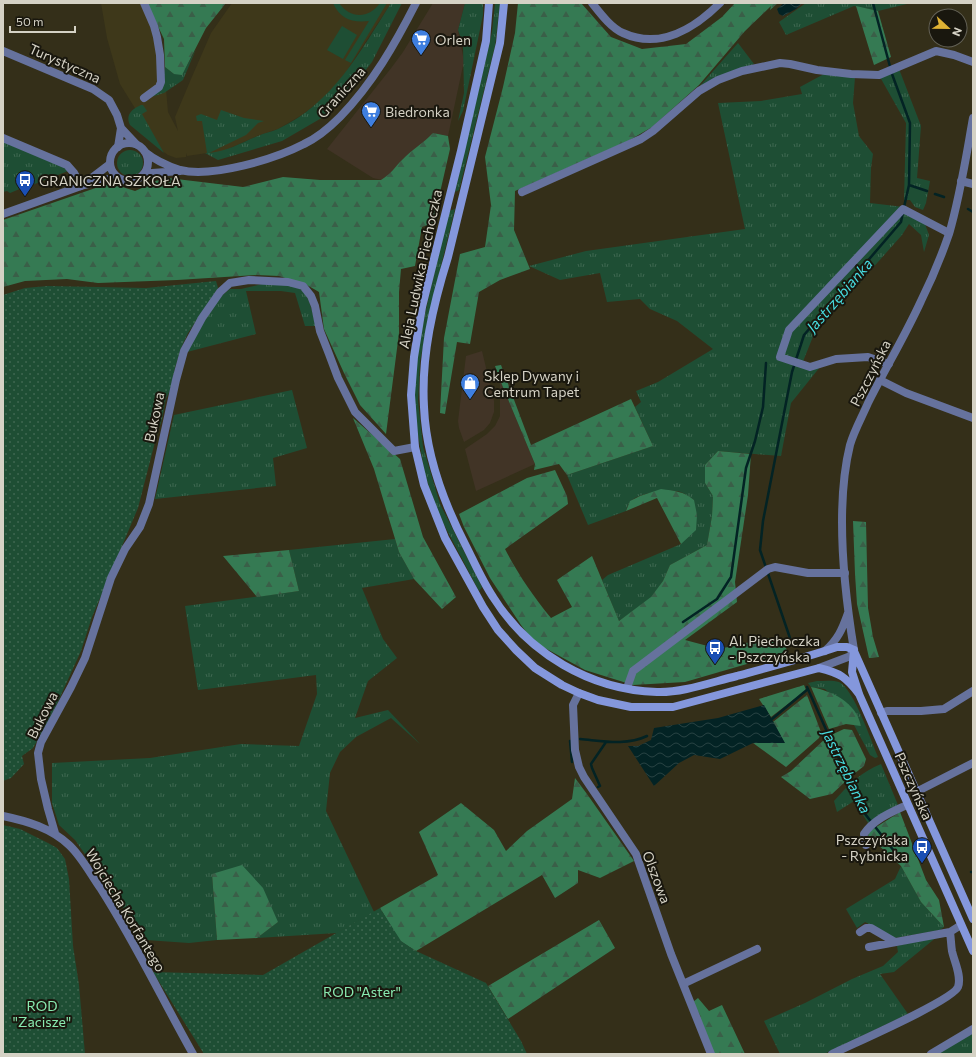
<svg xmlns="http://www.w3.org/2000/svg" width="976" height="1057" font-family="Commissioner,sans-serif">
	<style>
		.commercial { fill: #413426 }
		.built { fill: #3e381a }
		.grass { fill: url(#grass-tufts) }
		.forest { fill: url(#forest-firs) }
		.garden { fill: url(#garden-dots) }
		.pitch { fill: #1e4e34 }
		.water { fill: url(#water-waves) }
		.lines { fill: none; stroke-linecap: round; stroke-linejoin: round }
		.stream { stroke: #032324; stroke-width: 2.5 }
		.minor { stroke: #66729d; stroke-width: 8 }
		.tertiary { stroke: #66729d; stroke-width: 8 }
		.secondary { stroke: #8497dc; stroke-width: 8 }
		.labels { text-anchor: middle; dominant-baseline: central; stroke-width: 4; stroke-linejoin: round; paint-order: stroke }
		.poi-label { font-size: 14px; fill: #d5d2c5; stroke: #19170e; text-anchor: start }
		.street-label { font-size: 14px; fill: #d5d2c5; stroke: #19170e }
		.park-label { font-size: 14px; fill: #89eab0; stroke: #19170e }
		.water-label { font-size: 15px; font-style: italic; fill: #47dde1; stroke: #19170e }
	</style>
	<defs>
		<pattern id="grass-tufts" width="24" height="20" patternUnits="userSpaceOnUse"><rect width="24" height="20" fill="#1e4e34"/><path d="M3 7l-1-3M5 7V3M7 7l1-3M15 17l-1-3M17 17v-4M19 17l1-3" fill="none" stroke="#3e6750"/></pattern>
		<pattern id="forest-firs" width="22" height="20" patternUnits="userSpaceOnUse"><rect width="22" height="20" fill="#357a53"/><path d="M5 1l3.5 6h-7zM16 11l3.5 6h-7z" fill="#3a5f48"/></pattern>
		<pattern id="garden-dots" width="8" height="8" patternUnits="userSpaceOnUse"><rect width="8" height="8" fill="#1e4e34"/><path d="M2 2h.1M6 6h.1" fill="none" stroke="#3e6750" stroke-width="1.8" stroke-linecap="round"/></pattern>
		<pattern id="water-waves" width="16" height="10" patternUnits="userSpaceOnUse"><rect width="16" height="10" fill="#032324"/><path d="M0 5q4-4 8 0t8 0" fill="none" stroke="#274242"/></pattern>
	</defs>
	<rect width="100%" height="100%" fill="#342f19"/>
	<path class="commercial" d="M433,3H465L458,30L464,61L448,136L433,133L427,140L402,160L390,175L382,180L373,178L327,149L392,67L403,52Z
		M482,351L494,401V412L490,423L484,430L464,442L459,428L458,421L466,356Z
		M500,380L535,464L476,491L465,449L487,434L495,426L500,416Z"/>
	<path class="built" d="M101,3H146L162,43L168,112L178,131L175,117L191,79L211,33L232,3H391L344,75L325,97L302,115L278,129L257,136L217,154L207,153L187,156L186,153V157L176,158L168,155L161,150L120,84L107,38Z"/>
	<path class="grass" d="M391,3H402L372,62L343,99L325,116L282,141L218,160L205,153H207L202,121H197L196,116L201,114L217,120L221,110L244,118L264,121L258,123L246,135L209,153C229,151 240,143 258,136C264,133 271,132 278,129C333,103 360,52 391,3Z
		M465,3H483V15L463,111L458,121L464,93L463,45L458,30Z
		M806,3H906L907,4L878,11L854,6L786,35L779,22Z
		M495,4H500L495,46L459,190L455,192L492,32Z
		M738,43L754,64L699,87Z
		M196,49L183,80L164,93L151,97L164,73L165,67L174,74L185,69Z
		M899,69L921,126L917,178L930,181L926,203L923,210L915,207L910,200H904L906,123L880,77Z
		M824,74L855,77L853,103L859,136L873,154L871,168L870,203L904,207L925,224L929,235L924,252L921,235L909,224L902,235L814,334L802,364L820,367L791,403L781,456L718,451L705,465V483L713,496L712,516L707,545L670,565L663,581L651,598L619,621L602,580L608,575L681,544L694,500C688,496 682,491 675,491C663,490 641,493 632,500C629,502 627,507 626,511L588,525L567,475L653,446L635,407L641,402L636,391L658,382L713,349L677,321L650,309L640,299L607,302L600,273L560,280L529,266L586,251L745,229L718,103L761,101L802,94L800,87Z
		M141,105H143L147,111L142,114L164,153L130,125C125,115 132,109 141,105Z
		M3,141L61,165L68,171L27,187L24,186L22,188L10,193L7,191L3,192Z
		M117 163a13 13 0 1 1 26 0a13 13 0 1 1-26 0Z
		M455,209L432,302L420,361L418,401L423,447L440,504L482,587L479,591L440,517L425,475L416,423L414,395L416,362L426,309L449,211Z
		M266,283C308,286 306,287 316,326H305L295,293L281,291H246L256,334L187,352L191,342L220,297L230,289H241Z
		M292,390L307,448L273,458L276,486L155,499L174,415Z
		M395,539L399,552L414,579L362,588L383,639L397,658L368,681L355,718L388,710L420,744L391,718L356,737L340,752L330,773L326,811L374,912L337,933L257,938L278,922L212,874L217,940L189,943L146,940L75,840L59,825L52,803V763L150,758L241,744L299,746L317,694L316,675L198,690L185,606L299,591L289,550Z
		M817,681C824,681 833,680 839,682C854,689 871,741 878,757L875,758L870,755L854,725H861L825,689L811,687L808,683Z
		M881,764L898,805L868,823L854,801L837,812L834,801C848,785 861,772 881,764Z
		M901,866L921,902L944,927L940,930L895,938L865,922L857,928L846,909L895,879Z
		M938,936L894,972L880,974L908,1014L824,1054H780L764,1021L805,1003L852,979L883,966L898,952L897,946Z
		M973,1033V1054H937Z"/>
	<path class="forest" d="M147,3H226L206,28L182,75L174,74L165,67L164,39Z
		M518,3H581L611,37L642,49L686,44L722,17L735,3H778L770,10L771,6L745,31L699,85L652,127L628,141L515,191L514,230L530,269L500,280L479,292L470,344L457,342L445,414L440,413L444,338L460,254L485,247L491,205L485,157L503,87L515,33Z
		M856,6L878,11L891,57L874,65Z
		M433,133L448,136L450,149L433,223L422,227L415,266L401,269L399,292V333L386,434L360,405L344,373L324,329L319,292L307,285L279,276L257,275L177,280L98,283L67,279L25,281L3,287V220L110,183L135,191L142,188L147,183L168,178L243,187L283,177L320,180H381C392,173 394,168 402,160C411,150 424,143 433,133Z
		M501,365L531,445L631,399L653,446L567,475L559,464L534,470L535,464L500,380L495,366Z
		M353,418L400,459L423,537L456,597L442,609L414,579L399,552L374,469Z
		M718,451L751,454L748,495L735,582L737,602L685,640L719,649L769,638L784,644L788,652L685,682L633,685L585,670L534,642L521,625L490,578L464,527L459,514L527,478L555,470L567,496L568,504L505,549C518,574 533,596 551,618L572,607L557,580L592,556L619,621L651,597L663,581L670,565L707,545L712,516L713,496L705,483V465Z
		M661,489C675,491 683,491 694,500L697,515L696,530L681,544L657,498L626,511L630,501L640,496Z
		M853,521L866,522L868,608L873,637L879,657L869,658L857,604L855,574Z
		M289,550L299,591L257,597L223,556Z
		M804,685L806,690L771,717L759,699Z
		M811,687C832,691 856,702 861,726L846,724L829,729Z
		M807,695L821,732L819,738L786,767L753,743L784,742L773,722Z
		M844,729L852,730L866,759L864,766L850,777L831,735Z
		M827,737L847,780L832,794L810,799L781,777L791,771Z
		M575,778L587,794L634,861L600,878L578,870V883L555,898L542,875L416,951L400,941L380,908L438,875L419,832L461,803L494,830L506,851L527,831L572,799Z
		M900,812L926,880L939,900L944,927L921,902L901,866L875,842L869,846L868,836L870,831Z
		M242,865L263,888L278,922L257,938L217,940L212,874Z
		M599,920L615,948L508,1019L488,986Z
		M698,998L709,1011L722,1005L745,1054H714L693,1002Z"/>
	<path class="garden" d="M216,281L218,288L188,333L181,348L175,368L170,391L166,398L162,419L156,438L138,508L92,617L81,651L55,708L33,748L22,756L24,764L11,778L3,781V295L25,288L48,286L146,288Z
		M3,825L20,829L48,843L57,848L65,859L69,879L73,946L79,985L85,1054H3Z
		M380,908L401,941L416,951L486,983L521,1041L527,1054H204L153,972L263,975Z"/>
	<path class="pitch" d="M333,3H339C350,19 369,19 380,3H387L351,63L345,60L369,21C352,23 340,19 333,3Z
		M342,26L357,35L343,59L327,50Z"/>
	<path class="water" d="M784,3H802L796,9L783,16L779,14L777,9Z
		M764,705L785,743H753L720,759L694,755L679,763L654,786L628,746H638L651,740L654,728L718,718Z"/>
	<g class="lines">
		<path class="stream" d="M873,3L892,74L910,123L909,185L904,207
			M909,185L927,191
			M935,194L944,197
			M968,209L973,212
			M683,622L717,599L731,577L746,468L755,441L763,407L766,363
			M791,641L760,550L763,521L792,372L804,335L901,222L903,212
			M807,687L862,810L894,851
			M772,719L808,689
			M580,739C603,741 626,746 647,736
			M570,741L572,762
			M598,787L600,786L592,768L591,764L606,742
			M971,872H973"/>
		<path class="minor" d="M144,3L154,26L157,37L160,55L161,82L159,87L144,98
			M3,51L93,89L109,100L117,115L121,128L118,147
			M121,128L136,144
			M3,138L67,165L74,173L81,186
			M961,181L973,184
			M522,192L641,139L653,131L699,91L718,80L742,71L780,63L790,64L817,70L851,74L879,75L936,51L954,55L973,62
			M889,364L868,357L836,359L810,367L780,357L789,330L903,209L949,233
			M880,380L906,393L973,418
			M627,688L633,671L768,569L775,567L808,573H845
			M579,693L573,705L575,750L579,767L584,777L636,854L671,954L711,1054
			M881,713L887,711H921L944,709L973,691
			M916,792L973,763
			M3,816C27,821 51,828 69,845C82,857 91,875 101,889C135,942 162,999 193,1054
			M55,833L48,809L41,779L38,753L41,742L71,687L85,658L111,578L125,549L140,527L149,504L176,380L184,351L202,318L220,292L230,283L249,280L288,282L303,286L311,296L315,306L320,331L329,354L338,378L355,412L394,451L415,447
			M866,845L864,834C874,819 892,812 907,805
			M860,932L866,928H871L895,942
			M869,947L950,932
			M683,984L757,949
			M832,1054C852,1044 952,1001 958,987C962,976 954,961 952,951C951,945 951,939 950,932L961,925
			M931,1054L973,1029"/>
		<path class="tertiary" d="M592,3C600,13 611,28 623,33C660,50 695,28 720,3
			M110 162a19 19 0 1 1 38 0a19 19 0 1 1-38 0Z
			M145,152C156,161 168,166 180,170C212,178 275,159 304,144C317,138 330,127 340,117C373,83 395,44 416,3
			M142,177L152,173L180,171
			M85,183L110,164
			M3,214L81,186L112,178L120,179
			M825,651C838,639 842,630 848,613
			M819,668L848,657L851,655L854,650C844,589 835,506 850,445C854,431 862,417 868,403C885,369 905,336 921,301C932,279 941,257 949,234C960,197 966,157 973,118"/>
		<path class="secondary" d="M489,3L486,41L461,151L422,307L414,357L411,395L415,447L424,485L445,538L483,607L498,630L516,650L535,668L562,685L579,693L598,700L631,707H673L819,668C840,673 846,677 859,694
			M504,3L500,43L448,257C433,305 421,356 424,407C426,457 444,504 467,548C475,564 483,582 493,597C528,653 590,690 657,692C682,693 712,682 737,676C770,667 804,658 837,647H847L854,650
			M854,650L852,672L859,694L973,951
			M854,651L973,919"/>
	</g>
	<defs>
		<g id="supermarket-pin" transform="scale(1)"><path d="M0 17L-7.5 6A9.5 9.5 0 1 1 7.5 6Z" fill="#3f7fe0" stroke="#19170e"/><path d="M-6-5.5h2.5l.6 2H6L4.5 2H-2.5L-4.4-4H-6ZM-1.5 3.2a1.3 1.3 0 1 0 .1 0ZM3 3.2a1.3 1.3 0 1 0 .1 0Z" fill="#fff"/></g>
		<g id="bus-pin" transform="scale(1)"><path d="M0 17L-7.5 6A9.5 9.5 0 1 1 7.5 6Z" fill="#1a4fb4" stroke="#19170e"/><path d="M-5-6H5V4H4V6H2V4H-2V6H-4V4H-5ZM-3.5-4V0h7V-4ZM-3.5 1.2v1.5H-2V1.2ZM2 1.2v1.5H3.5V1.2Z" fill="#fff"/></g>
		<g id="shop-pin" transform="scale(1)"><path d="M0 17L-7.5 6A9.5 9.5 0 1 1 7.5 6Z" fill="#3f7fe0" stroke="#19170e"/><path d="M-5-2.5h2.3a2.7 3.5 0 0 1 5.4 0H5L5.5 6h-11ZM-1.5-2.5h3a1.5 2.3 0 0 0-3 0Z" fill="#fff"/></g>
	</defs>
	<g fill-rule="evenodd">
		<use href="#supermarket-pin" x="421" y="39"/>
		<use href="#supermarket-pin" x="371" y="111"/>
		<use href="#bus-pin" x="25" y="180"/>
		<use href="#shop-pin" x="470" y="383"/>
		<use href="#bus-pin" x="715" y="648"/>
		<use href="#bus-pin" x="922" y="847"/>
	</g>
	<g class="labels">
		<g class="poi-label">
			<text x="435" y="39">Orlen</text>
			<text x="385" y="111">Biedronka</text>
			<text x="39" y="180">GRANICZNA SZKOŁA</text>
			<text x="484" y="375">Sklep Dywany i<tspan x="484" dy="16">Centrum Tapet</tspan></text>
			<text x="729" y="640">Al. Piechoczka<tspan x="729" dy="16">- Pszczyńska</tspan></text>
			<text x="908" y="839" text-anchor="end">Pszczyńska<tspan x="908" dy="16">- Rybnicka</tspan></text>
		</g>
		<g class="street-label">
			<text transform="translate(65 63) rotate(24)">Turystyczna</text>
			<text transform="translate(341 92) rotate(-48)">Graniczna</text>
			<text transform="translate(420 269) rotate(-78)">Aleja Ludwika Piechoczka</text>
			<text transform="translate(870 373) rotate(-63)">Pszczyńska</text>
			<text transform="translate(154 417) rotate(-78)">Bukowa</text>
			<text transform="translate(42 715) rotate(-63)">Bukowa</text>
			<text transform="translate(914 786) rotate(66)">Pszczyńska</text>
			<text transform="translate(657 877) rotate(69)">Olszowa</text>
			<text transform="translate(126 910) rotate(59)">Wojciecha Korfantego</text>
		</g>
		<g class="park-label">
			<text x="362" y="991">ROD "Aster"</text>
			<text x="42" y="1005">ROD<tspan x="42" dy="16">"Zacisze"</tspan></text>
		</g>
		<g class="water-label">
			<text transform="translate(839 295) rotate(-49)">Jastrzębianka</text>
			<text transform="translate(847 771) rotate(64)">Jastrzębianka</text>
		</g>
	</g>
	<rect width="976" height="1057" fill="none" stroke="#d5d2c5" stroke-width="8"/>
	<g transform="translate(948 28) rotate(112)"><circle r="19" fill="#19170e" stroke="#646257"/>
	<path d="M0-3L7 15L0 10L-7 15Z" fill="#deb133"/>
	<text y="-6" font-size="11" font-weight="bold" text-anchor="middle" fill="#d5d2c5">N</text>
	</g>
	<path d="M10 26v6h65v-6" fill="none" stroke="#d5d2c5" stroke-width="2"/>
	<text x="16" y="26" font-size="12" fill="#d5d2c5" stroke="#19170e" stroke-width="3" paint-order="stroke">50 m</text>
</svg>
